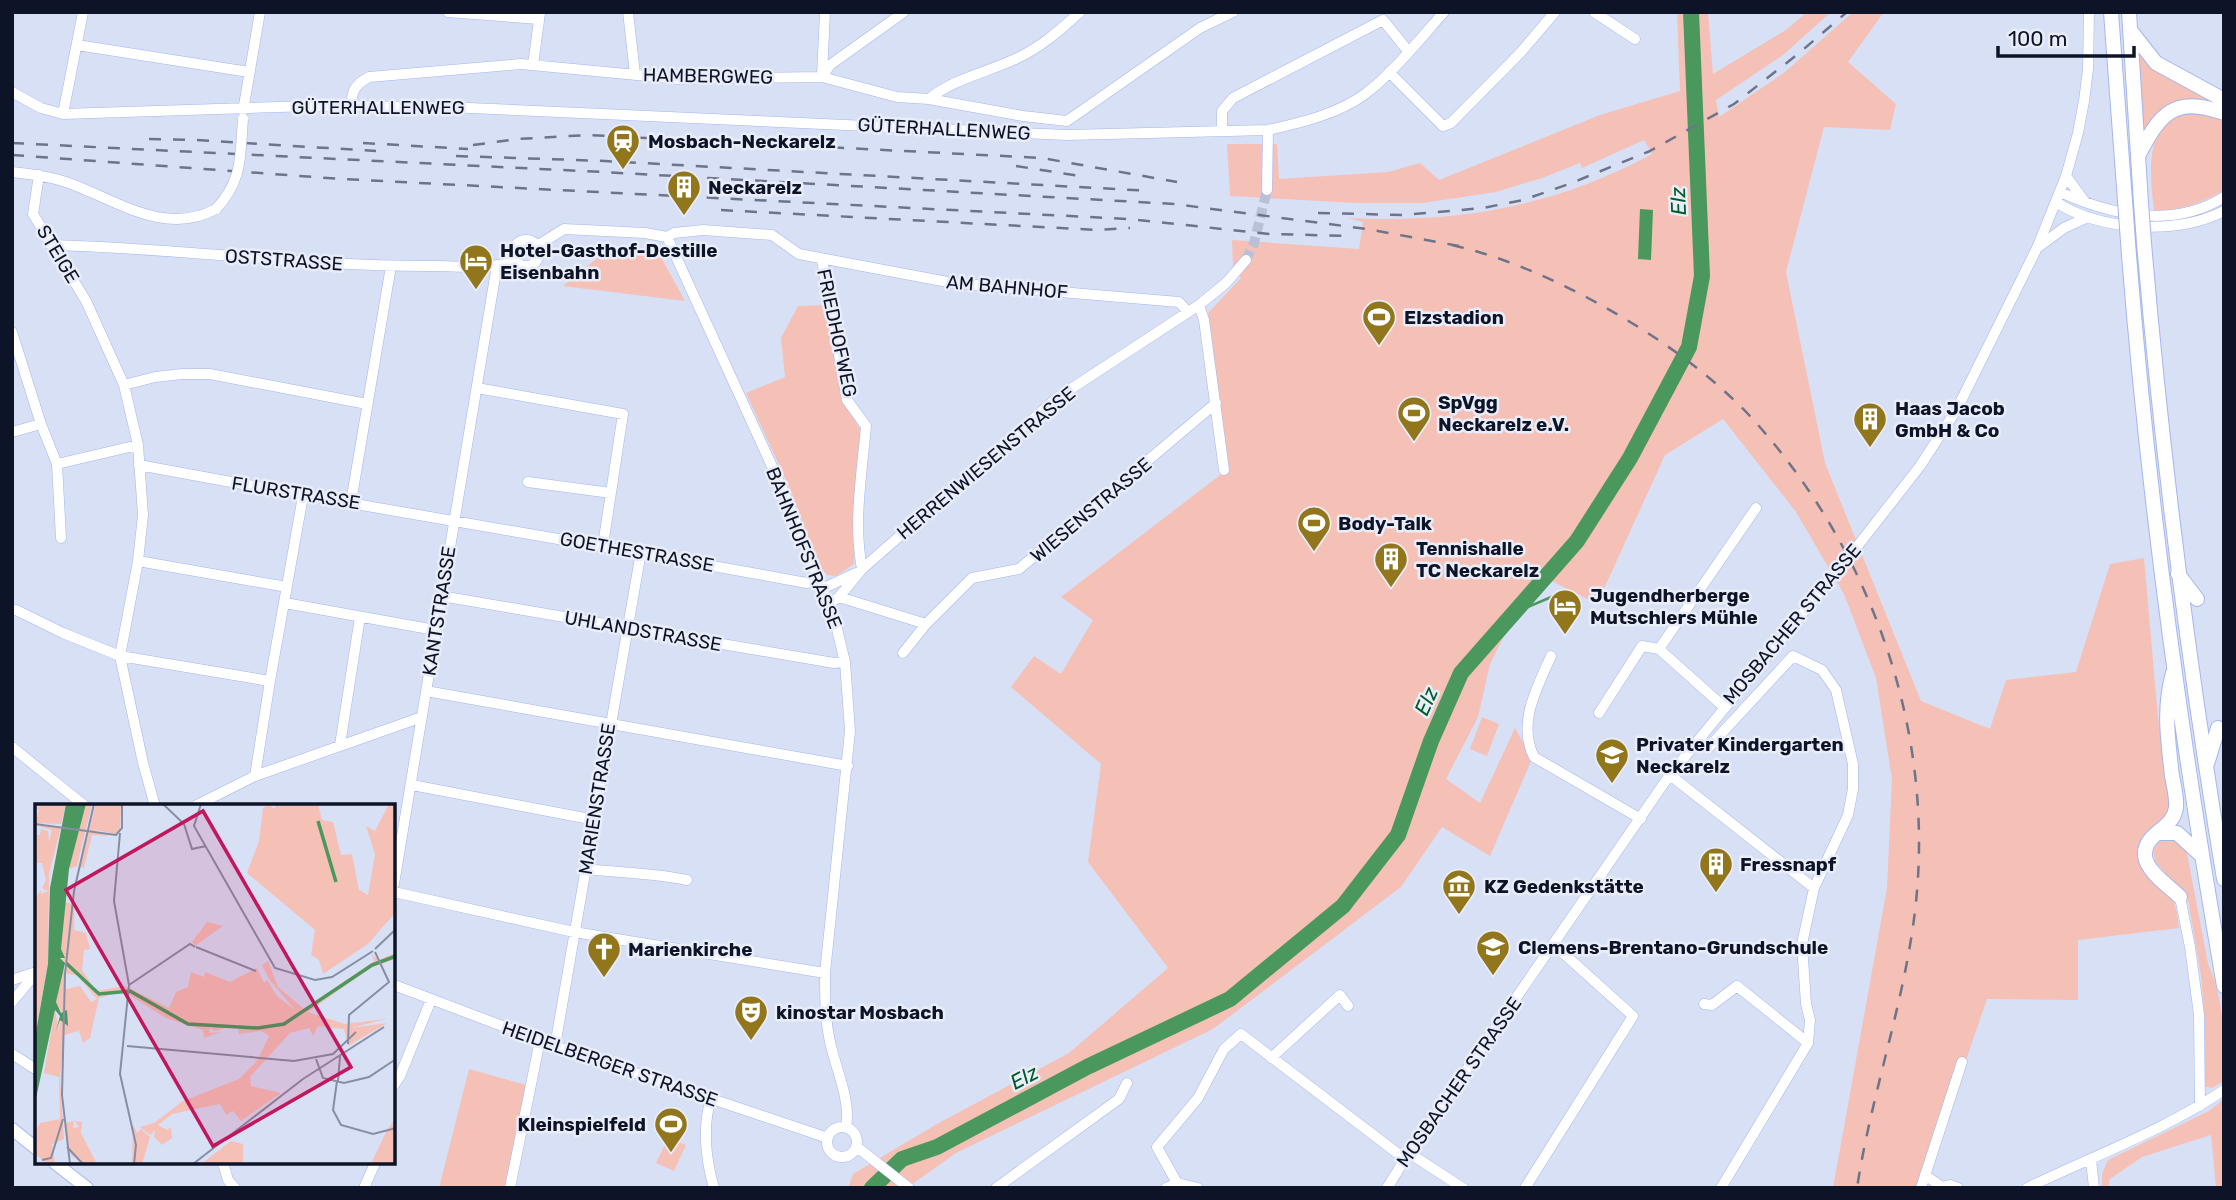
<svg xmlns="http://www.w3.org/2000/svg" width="2236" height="1200" font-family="Rubik,sans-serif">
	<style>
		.green { fill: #f5c0b6 }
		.water { fill: #4b985e }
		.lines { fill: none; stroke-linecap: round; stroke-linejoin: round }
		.stream { stroke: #4b985e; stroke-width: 2.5 }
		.river { stroke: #4b985e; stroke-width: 16 }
		.minor-tunnel { stroke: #bac1d7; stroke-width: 10; stroke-dasharray: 10 5; stroke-linecap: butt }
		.minor-casing { stroke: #a4b6ed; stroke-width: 11 }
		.major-casing { stroke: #a4b6ed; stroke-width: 14 }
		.highway-casing { stroke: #a4b6ed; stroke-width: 16 }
		.minor { stroke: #fff; stroke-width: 10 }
		.major { stroke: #fff; stroke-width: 12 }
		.highway { stroke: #fff; stroke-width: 14 }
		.rail { stroke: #6d7489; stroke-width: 2.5; stroke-dasharray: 12 12; stroke-linecap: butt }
		.minor-bridge-casing { stroke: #a4b6ed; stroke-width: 11; stroke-linecap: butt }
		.highway-bridge-casing { stroke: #a4b6ed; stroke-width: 16; stroke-linecap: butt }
		.minor-bridge { stroke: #fff; stroke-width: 10 }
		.highway-bridge { stroke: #fff; stroke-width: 14 }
		.labels { text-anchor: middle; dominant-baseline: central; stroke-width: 5; stroke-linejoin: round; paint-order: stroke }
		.street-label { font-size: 19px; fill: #0e1427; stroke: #e9edf9 }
		.poi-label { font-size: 19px; font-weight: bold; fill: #0e1427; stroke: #e9edf9; text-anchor: start }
		.water-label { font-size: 21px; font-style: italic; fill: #005c26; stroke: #e9edf9 }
		.inset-river { fill: none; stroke: #4b985e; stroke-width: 3.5 }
		.inset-road { fill: none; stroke: #878ea3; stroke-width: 2 }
		.view { fill: #c2185b; fill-opacity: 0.15; stroke: #c2185b; stroke-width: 3.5 }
		.inset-edge { fill: none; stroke: #0e1427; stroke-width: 3.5 }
	</style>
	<rect width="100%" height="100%" fill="#d8e0f6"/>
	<path class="green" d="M1677,12H1708L1713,74L1786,30L1807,12H1831L1783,55L1716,100L1719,117L1785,72L1853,12H1884L1848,62L1896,104L1890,130L1824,127L1786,272L1825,463L1921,701L1990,729L2006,680L2076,672L2110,564L2144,558L2158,718L2172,809C2162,820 2142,832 2138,846C2131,865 2163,887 2173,901C2177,908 2178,920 2179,928L2078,940V1000L1987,999L1922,1188H1833L1887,888L1892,779L1876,678L1844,594L1796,512L1723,419L1665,455L1597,604L1536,573L1490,664L1478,717L1446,779L1480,803L1515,728L1532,759L1490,856L1442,827L1401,887L1213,1029L956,1153L907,1188H848L853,1174L937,1124L1069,1053L1168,968L1088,862L1101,764L1011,687L1034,656L1061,674L1093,620L1061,597L1228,469L1208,313L1241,278L1233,267L1232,240L1359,249L1363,222L1348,218C1456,224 1557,206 1652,154L1644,140L1582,168L1580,163L1542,178L1496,192L1423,203H1356L1230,196L1227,144H1277L1279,179L1388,172L1420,163L1439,180L1600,115L1680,91Z
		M2137,46L2224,104L2158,114L2143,134Z
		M2187,111L2207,113L2224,122V190C2202,203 2179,211 2154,211C2151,183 2144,136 2172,117C2176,115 2182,113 2187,111Z
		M611,247L656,248L685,301L563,286Z
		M826,305L844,403L863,434L855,512L854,564L836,576L827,575L819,566L791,491L746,393L785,377L781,338L798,306Z
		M1482,717L1499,724L1487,756L1470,749Z
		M2166,836L2177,839L2187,853L2208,964C2225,1000 2224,1042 2224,1081L2212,1088L2203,1086L2205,1023L2201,976L2188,900L2156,862L2153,851L2159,842Z
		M469,1069L526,1085L506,1188H439Z
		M2224,1099V1188H2216L2211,1135L2142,1157L2110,1179L2108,1188H2102V1174L2108,1160L2209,1111Z
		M668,1138L686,1145L674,1171L656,1163Z"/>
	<path class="water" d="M1640,209L1653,210L1651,260L1638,259Z"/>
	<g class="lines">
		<path class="stream" d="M1514,613L1556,595"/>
		<path class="river" d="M872,1188L902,1159L937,1147L1087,1067L1230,999L1343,906L1398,835L1431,741L1461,673L1577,541L1630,458L1689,347L1702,276L1691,12"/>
		<path class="minor-tunnel" d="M1246,260L1254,243L1267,190"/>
		<g class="minor-casing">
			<path id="minor" d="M448,12L539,19
				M628,12L635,74
				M1594,12L1635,39
				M77,45L249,72
				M533,65L540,13
				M1389,72L1443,126L1451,123L1521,52L1555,12
				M822,75L825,12
				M822,77L830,65L904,12
				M12,92L41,108L63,114L311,106L447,107L1067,135L1268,130C1300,123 1338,114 1365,94C1392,74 1421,38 1444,12
				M929,99C953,79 985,73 1013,60C1039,49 1059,31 1080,12
				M351,107C352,91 354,85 369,77L521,64L679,79L822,77L897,97L929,99L1023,116L1067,121
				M243,111L260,12
				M63,114L83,12
				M1067,121L1200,28L1233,12
				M1222,130V111L1233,98L1383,20L1408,51
				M12,172C31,174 48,176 66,182C115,199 164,237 216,209
				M39,175L33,214L86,301L124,385L138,445L143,515L138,561L120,656L143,763L155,806
				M2066,176L2085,202
				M1267,190L1268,130
				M2060,192C2111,215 2173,229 2224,197
				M2056,202C2100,231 2177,235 2224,211
				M667,237L787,499L835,621L845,662L850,731L825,973C825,998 825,1022 831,1046C837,1072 851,1101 846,1128
				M513 253a13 13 0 1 1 26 0a13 13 0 1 1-26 0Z
				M51,245C180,248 307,267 436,266C458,266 495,270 515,261
				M537,246L564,229L645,233L667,237L674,233L703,230L772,235L799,254L953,283L1179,302L1188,312
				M2037,248L2064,228L2088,217
				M822,260L847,400L866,426C862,473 853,523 862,569
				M1199,305L1204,320L1224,470
				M12,332L41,424L57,464L138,445
				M124,385L155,377L182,374H210L367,404
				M477,388L623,414L603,545
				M12,432L41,424
				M57,464L61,538
				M139,465C361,507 585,542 807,583L819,579
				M528,482L611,493
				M351,502L391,266
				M138,561L287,587
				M822,589L856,573
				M441,596L834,663L845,662
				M839,597L926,624L972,578L1019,569L1216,403
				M285,603L435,630
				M829,604L839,597L862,569L1057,398L1199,305L1226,283L1246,260
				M16,610L63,633L120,656L270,681
				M903,653L926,624
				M1551,656C1537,688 1517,723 1534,757L1641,819
				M426,691L848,766
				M1724,707L1659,649L1756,508
				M1599,713L1642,646L1659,649
				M340,745L360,617
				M12,747L85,806
				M1708,748L1793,656L1822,670L1836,690L1853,764V789L1848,815L1814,888L1802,944L1806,1004L1810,1020L1808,1043L1721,1188
				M1670,775L1814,888
				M255,776L270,681L303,496
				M412,785L595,820
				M195,806L255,776L422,717
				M586,869C621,873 654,873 687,880
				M394,884L497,265
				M394,892L574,932L825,973
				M2180,897L2190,947L2199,1015L2200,1106
				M12,980L36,972
				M394,985L555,1046L828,1138
				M12,1002L37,972
				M1704,1004L1712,1005L1737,986L1808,1043
				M555,1046L641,552
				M12,1054L37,1070
				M1271,1058L1340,995L1348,1006
				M394,1085L400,1076L431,1000
				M711,1099C702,1126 706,1161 714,1188
				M827 1142a15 15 0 1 1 30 0a15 15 0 1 1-30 0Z
				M857,1147L909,1188
				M1409,1153L1463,1188
				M2091,1159L2094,1188
				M223,1163L228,1180L235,1188
				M1925,1175L1942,1187L1950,1185L1958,1188
				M1177,1183L1157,1147L1198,1098L1224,1049L1241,1034L1405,1159
				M364,1188L375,1163
				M510,1188L540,1040
				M996,1188L1119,1099L1127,1083
				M1166,1188L1177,1183L1198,1188
				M1387,1188L1405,1159L1669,776L1856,548L1920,466L1957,409L2037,248L2066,176L2078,133L2084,101L2088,69L2089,12
				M1525,1188L1633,1016L1553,944
				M1921,1188L1962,1062
				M2027,1188C2093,1156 2163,1131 2224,1090"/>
		</g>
		<g class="major-casing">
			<path id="major" d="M12,1129L37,1149
				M55,1163L87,1188"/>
		</g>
		<g class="highway-casing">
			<path id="highway" d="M2111,12L2125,201
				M2129,12L2141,203
				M2130,30L2156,63L2224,100
				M2138,156C2160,114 2173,95 2224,113
				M2128,242C2147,491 2181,739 2224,986
				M2144,243C2162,456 2189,668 2224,879
				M2178,574L2197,599
				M2173,673C2163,708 2168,740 2172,776C2174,786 2177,798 2176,808C2173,830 2143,833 2145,856C2147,872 2170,887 2180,897
				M2207,764L2218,728
				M2157,833H2177L2200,854"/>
		</g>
		<use href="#minor" class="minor"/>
		<use href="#major" class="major"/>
		<use href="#highway" class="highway"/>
		<path class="rail" d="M149,139L196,140L376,151
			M12,143L602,172L1174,204L1367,229L1459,246
			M363,143L468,149
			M473,145L518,139L588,135L1042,158L1177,182
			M12,155L342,179L1128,219L1270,234L1351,236
			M456,156L605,161L1151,191
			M1016,166L1086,177
			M721,210L1097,230L1130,228
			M1318,213L1404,215L1483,208L1523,200L1569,184L1650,151L1734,104L1798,54L1847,12
			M1452,245C1500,256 1544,275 1588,298C1646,329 1703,367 1749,415C1863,539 1928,708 1918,877C1912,983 1873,1083 1857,1188"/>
		<g class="minor-bridge-casing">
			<path id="minor-bridge" d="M216,209C243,180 240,156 243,119"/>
		</g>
		<g class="highway-bridge-casing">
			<path id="highway-bridge" d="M2125,201L2128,242
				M2141,203L2144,243"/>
		</g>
		<use href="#minor-bridge" class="minor-bridge"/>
		<use href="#highway-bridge" class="highway-bridge"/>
	</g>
	<defs>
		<g id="station-pin" transform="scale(1.75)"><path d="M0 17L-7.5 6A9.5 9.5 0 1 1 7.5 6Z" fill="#92761c" stroke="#e9edf9"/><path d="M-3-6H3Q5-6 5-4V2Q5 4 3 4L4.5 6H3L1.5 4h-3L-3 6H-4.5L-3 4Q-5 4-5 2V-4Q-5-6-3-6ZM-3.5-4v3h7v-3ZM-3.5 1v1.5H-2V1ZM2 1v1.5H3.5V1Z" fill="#fff"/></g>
		<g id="building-pin" transform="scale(1.75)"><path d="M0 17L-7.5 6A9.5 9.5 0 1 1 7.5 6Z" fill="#92761c" stroke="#e9edf9"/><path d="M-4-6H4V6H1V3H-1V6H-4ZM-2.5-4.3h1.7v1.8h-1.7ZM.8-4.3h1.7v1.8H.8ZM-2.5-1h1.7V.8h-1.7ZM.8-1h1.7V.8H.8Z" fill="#fff"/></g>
		<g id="hotel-pin" transform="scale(1.75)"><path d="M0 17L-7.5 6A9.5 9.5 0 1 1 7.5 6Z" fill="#92761c" stroke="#e9edf9"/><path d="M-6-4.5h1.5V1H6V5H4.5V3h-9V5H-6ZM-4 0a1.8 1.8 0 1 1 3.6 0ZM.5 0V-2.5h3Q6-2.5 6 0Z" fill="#fff"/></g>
		<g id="stadium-pin" transform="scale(1.75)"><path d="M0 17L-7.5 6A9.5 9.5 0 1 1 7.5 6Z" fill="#92761c" stroke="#e9edf9"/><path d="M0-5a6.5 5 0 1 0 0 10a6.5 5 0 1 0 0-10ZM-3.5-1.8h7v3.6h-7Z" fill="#fff"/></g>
		<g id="school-pin" transform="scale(1.75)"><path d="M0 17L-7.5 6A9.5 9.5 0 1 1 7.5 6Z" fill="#92761c" stroke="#e9edf9"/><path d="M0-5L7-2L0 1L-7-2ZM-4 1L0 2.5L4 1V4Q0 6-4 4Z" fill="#fff"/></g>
		<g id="museum-pin" transform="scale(1.75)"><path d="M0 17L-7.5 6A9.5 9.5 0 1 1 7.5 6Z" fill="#92761c" stroke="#e9edf9"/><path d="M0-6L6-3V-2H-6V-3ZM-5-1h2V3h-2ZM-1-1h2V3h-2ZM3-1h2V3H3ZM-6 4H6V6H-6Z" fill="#fff"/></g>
		<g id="church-pin" transform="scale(1.75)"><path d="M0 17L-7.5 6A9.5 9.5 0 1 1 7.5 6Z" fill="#92761c" stroke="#e9edf9"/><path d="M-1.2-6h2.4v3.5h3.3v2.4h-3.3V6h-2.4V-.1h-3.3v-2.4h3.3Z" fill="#fff"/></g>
		<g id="theatre-pin" transform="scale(1.75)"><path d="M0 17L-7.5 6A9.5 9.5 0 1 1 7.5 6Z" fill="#92761c" stroke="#e9edf9"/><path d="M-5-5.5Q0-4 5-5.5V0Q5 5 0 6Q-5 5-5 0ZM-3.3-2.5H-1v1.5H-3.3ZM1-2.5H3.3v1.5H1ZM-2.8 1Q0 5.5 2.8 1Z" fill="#fff"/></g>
	</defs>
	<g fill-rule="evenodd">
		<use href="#station-pin" x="623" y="141"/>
		<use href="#building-pin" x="684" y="187"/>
		<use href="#hotel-pin" x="476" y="261"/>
		<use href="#stadium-pin" x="1379" y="317"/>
		<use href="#stadium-pin" x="1414" y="413"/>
		<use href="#building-pin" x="1870" y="419"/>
		<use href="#stadium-pin" x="1314" y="523"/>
		<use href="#building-pin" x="1391" y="559"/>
		<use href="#hotel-pin" x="1565" y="606"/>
		<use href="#school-pin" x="1612" y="755"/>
		<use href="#building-pin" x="1716" y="864"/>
		<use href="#museum-pin" x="1459" y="886"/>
		<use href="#school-pin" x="1493" y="947"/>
		<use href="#church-pin" x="604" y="949"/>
		<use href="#theatre-pin" x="751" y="1012"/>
		<use href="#stadium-pin" x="671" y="1124"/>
	</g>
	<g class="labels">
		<g class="street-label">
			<text transform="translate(708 76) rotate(1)">HAMBERGWEG</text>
			<text x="378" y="107">GÜTERHALLENWEG</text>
			<text transform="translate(944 129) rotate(3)">GÜTERHALLENWEG</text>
			<text transform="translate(58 254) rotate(59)">STEIGE</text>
			<text transform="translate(284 260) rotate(4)">OSTSTRASSE</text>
			<text transform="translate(1007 287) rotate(5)">AM BAHNHOF</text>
			<text transform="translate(837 333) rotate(78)">FRIEDHOFWEG</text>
			<text transform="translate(986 463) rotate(-40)">HERRENWIESENSTRASSE</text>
			<text transform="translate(296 493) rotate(9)">FLURSTRASSE</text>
			<text transform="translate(1091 510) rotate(-40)">WIESENSTRASSE</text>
			<text transform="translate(804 548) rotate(68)">BAHNHOFSTRASSE</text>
			<text transform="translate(637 552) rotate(10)">GOETHESTRASSE</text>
			<text transform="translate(439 611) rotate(-81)">KANTSTRASSE</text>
			<text transform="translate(1792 624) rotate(-50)">MOSBACHER STRASSE</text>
			<text transform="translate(643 631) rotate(10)">UHLANDSTRASSE</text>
			<text transform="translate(597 799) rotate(-81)">MARIENSTRASSE</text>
			<text transform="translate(610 1064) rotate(19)">HEIDELBERGER STRASSE</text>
			<text transform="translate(1459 1082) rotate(-55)">MOSBACHER STRASSE</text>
		</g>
		<g class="poi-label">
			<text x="648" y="141">Mosbach-Neckarelz</text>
			<text x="708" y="187">Neckarelz</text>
			<text x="500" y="250">Hotel-Gasthof-Destille<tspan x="500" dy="22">Eisenbahn</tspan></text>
			<text x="1404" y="317">Elzstadion</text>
			<text x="1438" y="402">SpVgg<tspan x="1438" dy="22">Neckarelz e.V.</tspan></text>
			<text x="1895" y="408">Haas Jacob<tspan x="1895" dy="22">GmbH &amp; Co</tspan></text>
			<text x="1338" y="523">Body-Talk</text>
			<text x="1416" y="548">Tennishalle<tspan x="1416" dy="22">TC Neckarelz</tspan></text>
			<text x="1590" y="595">Jugendherberge<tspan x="1590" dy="22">Mutschlers Mühle</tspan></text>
			<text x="1636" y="744">Privater Kindergarten<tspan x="1636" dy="22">Neckarelz</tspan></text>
			<text x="1740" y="864">Fressnapf</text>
			<text x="1484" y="886">KZ Gedenkstätte</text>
			<text x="1518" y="947">Clemens-Brentano-Grundschule</text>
			<text x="628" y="949">Marienkirche</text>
			<text x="776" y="1012">kinostar Mosbach</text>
			<text x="646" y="1124" text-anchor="end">Kleinspielfeld</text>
		</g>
		<g class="water-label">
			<text transform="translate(1678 201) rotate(-92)">Elz</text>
			<text transform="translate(1426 701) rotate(-66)">Elz</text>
			<text transform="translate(1024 1077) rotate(-28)">Elz</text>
		</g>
	</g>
	<g transform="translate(35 804)">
		<rect width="360" height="360" fill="#d8e0f6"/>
		<path d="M11,0H31L26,20L0,19L4,6L0,4ZM51,0H57L42,62L34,65ZM61,0H86L85,26L80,30L57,25L74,32L57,31L49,64L45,63ZM234,0L239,5L242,0H283L287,16L298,18L306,51L317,50L324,86L333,91L340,50L331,22L340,27L354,0H360V109L333,140L288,170L284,156L276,151L280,126L212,69L224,37L228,4ZM0,21L26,23L14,70L13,160L0,234V94L6,86V90L13,87L7,84L11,76L7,59H0V31H5L6,25L13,27L14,38L17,26ZM40,89L39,126L51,129L55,145L49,146L47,166L61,187L90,182L134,204L141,188L153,183L156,168L169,173L170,168L195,178L222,164L229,179L232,176L242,192L260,206L234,175L227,161L233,157L243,183L269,205L339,157L336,149L343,156L360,149V155L336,164L273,208L310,220L351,215L316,224L352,219L313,242L309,225L283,222L278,232L274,224L255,229L215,273L216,282L246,289L206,317L198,307L191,311L185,300L137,310L123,321L132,326L136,323L137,334L127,341L119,333L120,326L115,331L105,323L119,319L148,297L204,275L222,257L234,232L226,227L204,230L203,220L180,227L175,224L174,229L185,228L169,234L168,226L131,214L88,187L64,194L55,234L48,239L44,227L29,231L25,274L29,335L17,340L20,360H13L0,350V327L5,319L25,315L24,273L9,269L20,206L24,227L25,216L31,215L21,199L28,152L31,185L45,182L56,198L62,195L42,171L32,170L26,146L29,98L40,100ZM172,118L188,122L160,142L157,138ZM360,315V360H336L352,326ZM39,317L38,324L44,323L40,317L47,318L46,329L62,360H50L36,351L30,319ZM98,320L102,329L106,325L115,333L107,360H97ZM196,337L208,340V360H166Z" fill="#f5c0b6"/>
		<path d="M31,0H51L34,65L26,145L30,154H25L30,159L21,198L26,209L32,206L33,222L25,216L21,227L25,212L20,206L0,299V234L13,160L15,84Z" fill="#4b985e"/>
		<path class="inset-river" d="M283,17L301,78M31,159L64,190L95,187L153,220L223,224L249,220L337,161L361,152"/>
		<path class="inset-road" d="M128,0L149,20L157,45L171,42M166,0L159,22L240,164L280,176L297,173L338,147M0,20L81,31L87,24V0M85,29L79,97L94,181L85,270L101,341L99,360M161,143L221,167M340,145L361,125M94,181L155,140L160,143M313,240L314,211L354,178L340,148M92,242L259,257L298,250L321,228M281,255L288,274L309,279L334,273L361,255M302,277L298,306L306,321L338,330L361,324M303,277L305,252M32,343L48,360M7,356L16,354L28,315M35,360L27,291L30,170L39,87L59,0M158,360L268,275L349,223"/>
		<path class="view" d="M168,7L316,263L178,342L31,86Z"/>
		<rect width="360" height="360" class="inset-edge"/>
	</g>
	<rect width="2236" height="1200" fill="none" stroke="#0e1427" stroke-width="28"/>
	<path d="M1998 46v10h136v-10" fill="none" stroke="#0e1427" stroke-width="3.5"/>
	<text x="2008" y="46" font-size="21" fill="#0e1427" stroke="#e9edf9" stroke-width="5" paint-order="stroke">100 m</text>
</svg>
